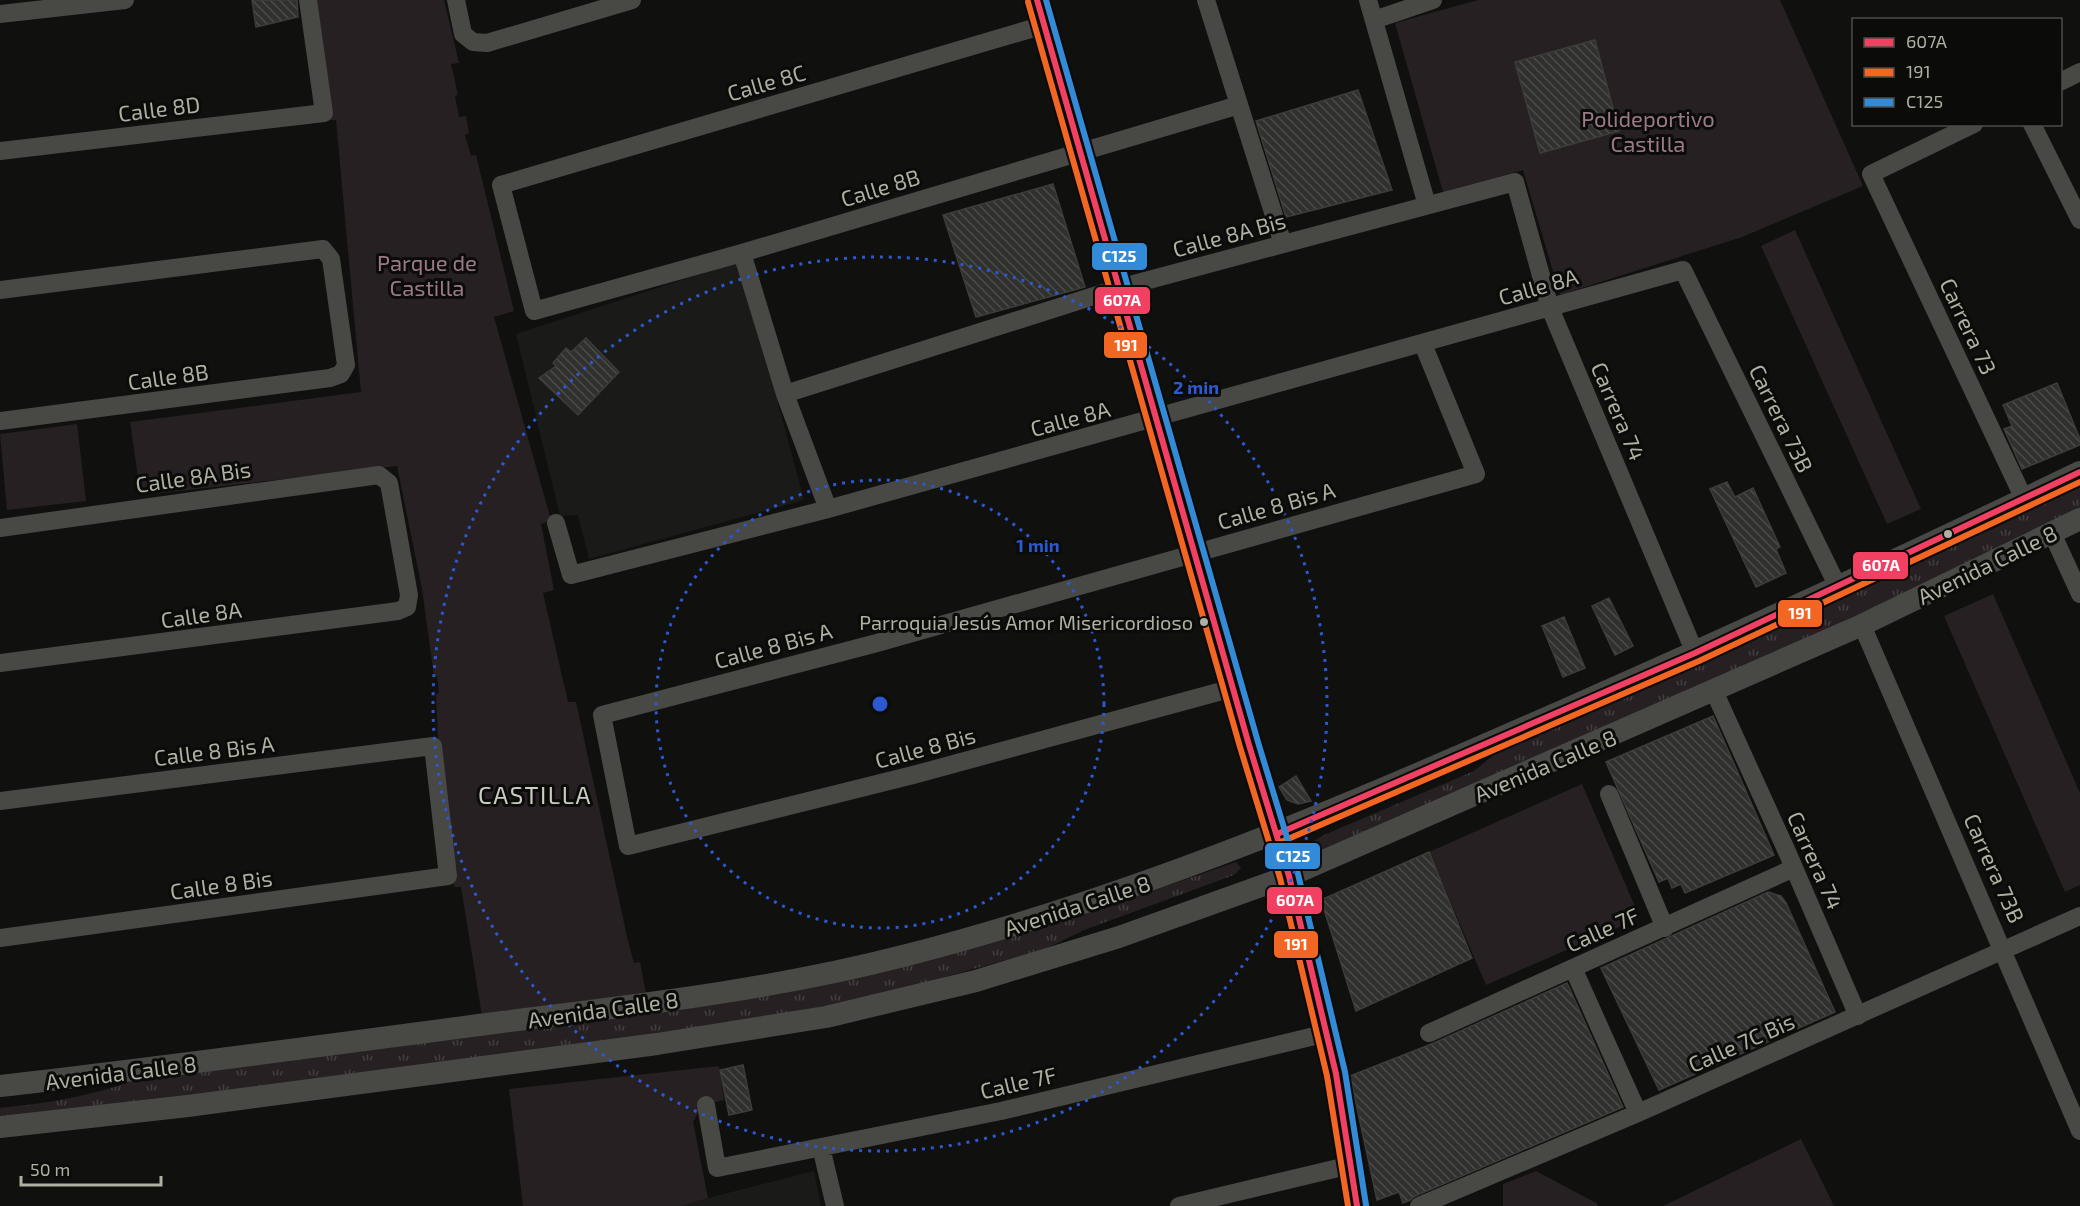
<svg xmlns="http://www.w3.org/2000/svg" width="2080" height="1206" font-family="'Exo 2',sans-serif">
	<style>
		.built { fill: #1a1b19 }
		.grass { fill: url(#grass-tufts) }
		.park { fill: #262023 }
		.building { fill: url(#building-back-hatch); stroke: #3c3c38; stroke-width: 1.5 }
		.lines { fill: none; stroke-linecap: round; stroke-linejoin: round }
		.minor { stroke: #484844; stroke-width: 18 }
		.tertiary { stroke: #484844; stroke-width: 22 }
		.bus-1-casing { stroke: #0b0b0a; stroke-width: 10 }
		.bus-2-casing { stroke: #0b0b0a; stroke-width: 10 }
		.bus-3-casing { stroke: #0b0b0a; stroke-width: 10 }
		.bus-1 { stroke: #f24062; stroke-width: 6 }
		.bus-2 { stroke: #f26522; stroke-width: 6 }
		.bus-3 { stroke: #338bd7; stroke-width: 6 }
		.ring { fill: none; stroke: #2c58d2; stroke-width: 3; stroke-dasharray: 3 6 }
		.bus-dot { fill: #aeb0a1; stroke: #0b0b0a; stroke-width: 2 }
		.labels { text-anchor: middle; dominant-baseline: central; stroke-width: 6; stroke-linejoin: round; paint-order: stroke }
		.bus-label { font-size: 20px; fill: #aeb0a1; stroke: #0b0b0a; text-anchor: end }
		.street-label { font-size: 22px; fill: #aeb0a1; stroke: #0b0b0a }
		.park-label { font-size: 22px; fill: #9b7989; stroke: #0b0b0a }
		.neighbourhood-label { font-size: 24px; letter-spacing: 1.5px; fill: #cbcdc2; stroke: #0b0b0a }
		.centre { fill: #2c58d2; stroke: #0b0b0a; stroke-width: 3 }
		.ring-label { font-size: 18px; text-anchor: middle; font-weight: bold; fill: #2c58d2; stroke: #0b0b0a; stroke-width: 6; stroke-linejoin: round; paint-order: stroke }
		.line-badge { stroke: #0b0b0a; stroke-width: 2 }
		.badge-label { font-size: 16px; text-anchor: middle; font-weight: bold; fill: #fff }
	</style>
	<defs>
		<pattern id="grass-tufts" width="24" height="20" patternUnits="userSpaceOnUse" patternTransform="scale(1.5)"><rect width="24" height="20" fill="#262023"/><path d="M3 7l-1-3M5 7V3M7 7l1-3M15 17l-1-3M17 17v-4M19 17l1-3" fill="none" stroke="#433e40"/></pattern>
		<pattern id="building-back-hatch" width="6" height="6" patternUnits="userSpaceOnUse" patternTransform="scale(1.5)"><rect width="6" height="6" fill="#30302e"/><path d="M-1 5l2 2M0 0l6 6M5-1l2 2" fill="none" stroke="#4b4b49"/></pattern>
	</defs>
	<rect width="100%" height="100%" fill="#10100f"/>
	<path class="built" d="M740,261L804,500L589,559L578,515L560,516L516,334Z
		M814,1171L821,1206H682L708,1198Z"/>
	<path class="grass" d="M2080,482V510L1866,612L1314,854L1307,849L1310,843L1324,835L1474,771L1500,750Z
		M1236,862L1241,868L1234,875L1084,930L1043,950L857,1001L723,1026L0,1121V1108C47,1103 90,1097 134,1080L977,947L1106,907Z"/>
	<path class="park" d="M311,0H444L459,63L451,64L458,95L455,96L459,117L466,116L469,133L465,135L471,156L476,155L514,311L494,317L551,520L541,524L554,590L543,593L568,702H576L628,941L634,963L640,962L646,994L482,1016L461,887H454L438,741L436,694L439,693L437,676H434L422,589L397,466L153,494L152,490L140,491L130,422L361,392L336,120H326Z
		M1478,0H1780L1863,186L1742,237L1560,295L1523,170L1443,192L1395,23Z
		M1795,230L1921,509L1887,524L1761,246Z
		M77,424L86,501L7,510L0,434Z
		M1993,594L2080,793V885L2065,892L1944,616Z
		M1582,784L1640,918L1486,985L1429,852Z
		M719,1066L724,1100L702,1105L693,1122L708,1198L682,1206H523L509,1089Z
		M1801,1139L1834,1206H1663Z
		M1536,1171L1598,1204L1597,1206H1503V1184Z"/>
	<path class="building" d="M252,0H297L298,17L256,27Z
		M1595,40L1619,131L1540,153L1515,62Z
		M1358,90L1392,190L1286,217L1256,121Z
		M1053,184L1085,287L976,317L943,215Z
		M586,338L619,372L578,415L539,378L556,366L553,363L566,348L571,352Z
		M2057,383L2080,439V445L2022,469L2004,429L2012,426L2003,405Z
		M1727,482L1735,497L1753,488L1780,547L1776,549L1786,573L1756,587L1710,489Z
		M1609,598L1633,646L1615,655L1592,606Z
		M1564,617L1585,668L1563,677L1542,626Z
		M1713,716L1774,855L1685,893L1681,884L1672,888L1668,878L1659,882L1606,762Z
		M1296,776L1311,801L1298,804L1287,800L1279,787Z
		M1429,852L1472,958L1356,1011L1321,900Z
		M1768,892L1781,896L1786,903L1835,1012L1659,1090L1601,968Z
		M1567,983L1623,1107L1415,1196L1410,1200L1403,1203L1399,1192L1377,1200L1350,1076L1434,1043Z
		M743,1065L752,1110L729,1115L720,1070Z"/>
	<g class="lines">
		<path class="minor" d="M456,0L463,34L473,42L487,43L632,0
			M1206,0L1283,244
			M1368,0L1427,205
			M0,14L125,0
			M1374,20L1433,0
			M1044,25L501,185L534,311L742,253L1239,105
			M2060,82L2080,72
			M1974,124L1871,174L2024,499
			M2032,124L2080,220
			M0,151L324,113L308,0
			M742,253L785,394L828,509
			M0,290L323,249L331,259L346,365L341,374L330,378L0,421
			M785,394L1119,288L1515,182L1550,308L1695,653
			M556,523L571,575L828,509L1683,270L1838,587
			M0,528L379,475L389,483L409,595L407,607L398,611L0,663
			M2052,533L2080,594
			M1862,625L2080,1131
			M1233,688L913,775L628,846L602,715L877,643L1476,474L1423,344
			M1714,691L1788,854L1858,1016
			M1609,794L1665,928
			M0,801L433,746L448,876L0,938
			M1573,968L1638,1113
			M1429,1033L1794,868
			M706,1105L717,1168L1001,1111L1327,1033
			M821,1147L835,1206
			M1179,1206L1351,1165
			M1419,1206L1638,1113L2080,916"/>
		<path class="tertiary" d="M1037,0L1249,745L1289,876L1336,1074L1357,1206
			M0,1086C167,1067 334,1044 502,1022C636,1005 771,990 903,956C1138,896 1350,805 1571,707C1742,632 1912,553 2080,472
			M0,1127L188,1106L657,1044L826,1017L976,981L1119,937L1289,876L1862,625L2080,519"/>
		<g class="bus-1-casing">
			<path id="bus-1" d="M1037,0L1249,745L1289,876L1336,1074L1357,1206
				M1277,834L1695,653L2080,472"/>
		</g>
		<g class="bus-2-casing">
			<path id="bus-2" d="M1028,2L1240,747L1280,878L1327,1076L1348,1206
				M1281,842L1699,661L2080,482"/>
		</g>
		<g class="bus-3-casing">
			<path id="bus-3" d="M1046,0L1258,742L1298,874L1345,1072L1366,1205"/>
		</g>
		<use href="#bus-1" class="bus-1"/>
		<use href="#bus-2" class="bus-2"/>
		<use href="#bus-3" class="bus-3"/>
	</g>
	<g class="ring">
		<circle cx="880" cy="704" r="224"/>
		<circle cx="880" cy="704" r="447"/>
	</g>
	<g class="bus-dot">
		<circle cx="1948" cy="534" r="5"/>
		<circle cx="1204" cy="622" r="5"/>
	</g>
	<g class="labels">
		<g class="bus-label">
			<text x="1193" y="622">Parroquia Jesús Amor Misericordioso</text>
		</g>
		<g class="street-label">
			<text transform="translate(766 82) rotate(-16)">Calle 8C</text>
			<text transform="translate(159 108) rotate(-7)">Calle 8D</text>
			<text transform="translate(880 187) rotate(-17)">Calle 8B</text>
			<text transform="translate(1229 234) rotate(-15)">Calle 8A Bis</text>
			<text transform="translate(1538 286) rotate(-16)">Calle 8A</text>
			<text transform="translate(1969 326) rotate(65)">Carrera 73</text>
			<text transform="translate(168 376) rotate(-8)">Calle 8B</text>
			<text transform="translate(1619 411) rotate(67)">Carrera 74</text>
			<text transform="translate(1070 418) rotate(-15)">Calle 8A</text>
			<text transform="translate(1782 418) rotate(64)">Carrera 73B</text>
			<text transform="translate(193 476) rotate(-8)">Calle 8A Bis</text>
			<text transform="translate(1276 505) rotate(-16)">Calle 8 Bis A</text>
			<text transform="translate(1987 564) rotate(-26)">Avenida Calle 8</text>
			<text transform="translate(201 614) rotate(-8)">Calle 8A</text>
			<text transform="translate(773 645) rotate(-15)">Calle 8 Bis A</text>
			<text transform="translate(925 747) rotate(-15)">Calle 8 Bis</text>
			<text transform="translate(214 750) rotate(-7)">Calle 8 Bis A</text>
			<text transform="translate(1545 765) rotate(-23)">Avenida Calle 8</text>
			<text transform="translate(1816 860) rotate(66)">Carrera 74</text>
			<text transform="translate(1995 868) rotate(66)">Carrera 73B</text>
			<text transform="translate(221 884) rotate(-8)">Calle 8 Bis</text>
			<text transform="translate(1077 905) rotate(-18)">Avenida Calle 8</text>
			<text transform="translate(1602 929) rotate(-24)">Calle 7F</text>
			<text transform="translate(603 1009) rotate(-8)">Avenida Calle 8</text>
			<text transform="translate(1741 1042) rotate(-24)">Calle 7C Bis</text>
			<text transform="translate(121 1072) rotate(-7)">Avenida Calle 8</text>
			<text transform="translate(1018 1082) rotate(-13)">Calle 7F</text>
		</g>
		<g class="park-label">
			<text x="1648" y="118">Polideportivo<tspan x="1648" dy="25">Castilla</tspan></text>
			<text x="427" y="262">Parque de<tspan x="427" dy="25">Castilla</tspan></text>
		</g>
		<g class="neighbourhood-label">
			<text x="535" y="794">CASTILLA</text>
		</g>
	</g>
	<circle cx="880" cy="704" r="9" class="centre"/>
	<g class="ring-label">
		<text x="1196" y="394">2 min</text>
		<text x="1038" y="552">1 min</text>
	</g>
	<g class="line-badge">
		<rect x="1091" y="242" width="57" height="29" rx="6" fill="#338bd7"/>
		<rect x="1094" y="286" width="57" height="29" rx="6" fill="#f24062"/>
		<rect x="1103" y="331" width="45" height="28" rx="6" fill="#f26522"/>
		<rect x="1852" y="551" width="57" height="29" rx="6" fill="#f24062"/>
		<rect x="1777" y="599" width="46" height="29" rx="6" fill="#f26522"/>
		<rect x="1264" y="842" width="57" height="28" rx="6" fill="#338bd7"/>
		<rect x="1266" y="886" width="57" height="29" rx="6" fill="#f24062"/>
		<rect x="1273" y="930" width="46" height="29" rx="6" fill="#f26522"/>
	</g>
	<g class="badge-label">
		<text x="1119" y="262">C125</text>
		<text x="1122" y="306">607A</text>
		<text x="1126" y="351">191</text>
		<text x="1881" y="571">607A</text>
		<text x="1800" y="619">191</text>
		<text x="1293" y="862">C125</text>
		<text x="1295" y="906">607A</text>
		<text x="1296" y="950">191</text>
	</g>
	<rect x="1852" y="18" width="210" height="108" fill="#0b0b0a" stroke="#4c4d46" stroke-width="1.5"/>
	<rect x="1864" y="38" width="30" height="9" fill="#f24062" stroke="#4c4d46" stroke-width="1.5"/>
	<text x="1906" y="48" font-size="18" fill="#aeb0a1">607A</text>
	<rect x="1864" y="68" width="30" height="9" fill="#f26522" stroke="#4c4d46" stroke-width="1.5"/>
	<text x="1906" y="78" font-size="18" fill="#aeb0a1">191</text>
	<rect x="1864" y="98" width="30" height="9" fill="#338bd7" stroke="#4c4d46" stroke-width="1.5"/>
	<text x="1906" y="108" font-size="18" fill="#aeb0a1">C125</text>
	<path d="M21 1176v9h140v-9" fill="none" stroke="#aeb0a1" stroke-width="3"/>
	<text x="30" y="1176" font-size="18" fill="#aeb0a1" stroke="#0b0b0a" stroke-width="4.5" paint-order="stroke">50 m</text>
</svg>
